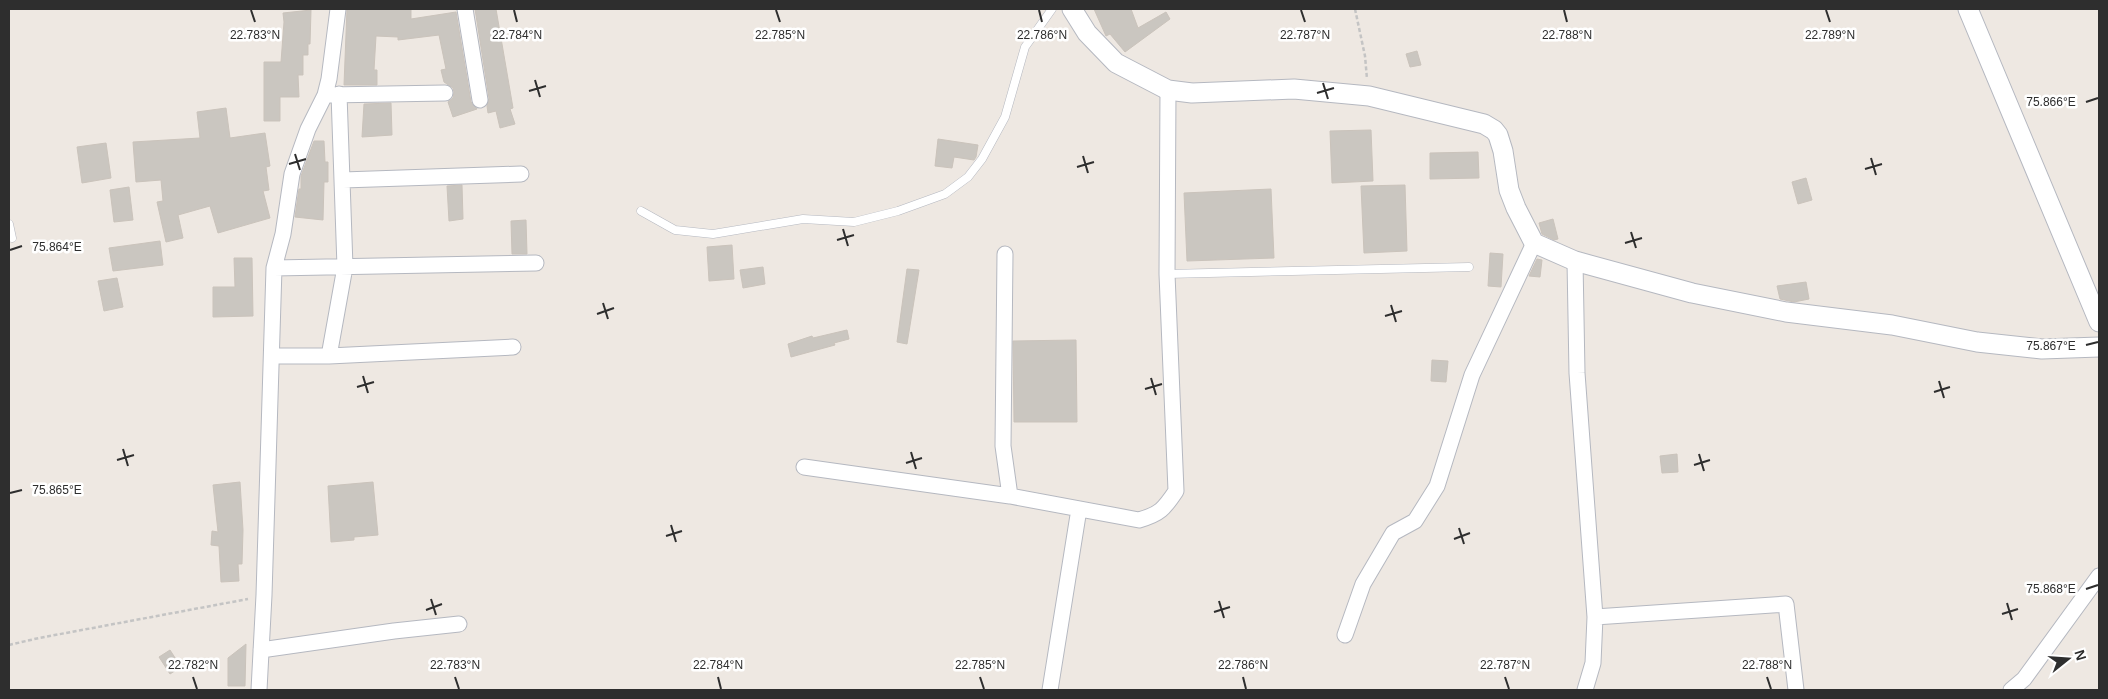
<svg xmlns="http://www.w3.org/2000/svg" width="2108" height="699" font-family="Helvetica,sans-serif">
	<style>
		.building { fill: #cac6c0; stroke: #cac3bb }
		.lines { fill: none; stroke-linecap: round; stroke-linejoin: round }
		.service-casing { stroke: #b5b8c0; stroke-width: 9 }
		.minor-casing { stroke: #b5b8c0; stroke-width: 17 }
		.tertiary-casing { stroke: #b5b8c0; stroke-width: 21 }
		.path { stroke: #c4c4c4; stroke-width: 2.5; stroke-dasharray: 4 2.5; stroke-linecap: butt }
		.service { stroke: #fff; stroke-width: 8 }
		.minor { stroke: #fff; stroke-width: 15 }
		.tertiary { stroke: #fff; stroke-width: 19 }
		.ticks { fill: none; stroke: #2e2e2e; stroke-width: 2 }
		.ticks-label { font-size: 12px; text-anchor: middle; fill: #2e2e2e; stroke: #fff; stroke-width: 5; stroke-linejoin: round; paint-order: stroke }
	</style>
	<rect width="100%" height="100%" fill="#eee8e2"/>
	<path class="building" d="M347,9H411V19L456,12L471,102L477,109L453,117L448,102L453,98L454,92L453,88L444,82L441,70L446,69L439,35L398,40V37L376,36L374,70H377V85H344Z
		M475,9H496L513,108L510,109L515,124L500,128L496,111L488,113L487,106L489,98Z
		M1094,9H1131L1138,28L1166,12L1170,19L1125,52L1110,34L1106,36Z
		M311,10L310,44H308V55H303V75H298L299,97H280V121H264V62H281L284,22L283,13Z
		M1417,51L1421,65L1410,67L1406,54Z
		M391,103L392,135L362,137L364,104Z
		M226,108L230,138L265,133L270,166L266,167L269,190L263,191L270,218L218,233L210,206L178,215L183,238L166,242L157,202L163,201L161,180L136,182L133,142L200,138L197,112Z
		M1371,130L1373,181L1332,183L1330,131Z
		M938,139L978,145L976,157L974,160L954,157L952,168L935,166Z
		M314,141H324L325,162H328V182H324L323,220L295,217L299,189H301V176Z
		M106,143L111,178L82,183L77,147Z
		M1478,152L1479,178L1430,179V153Z
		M1806,178L1812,200L1798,204L1792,182Z
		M462,185L463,219L449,221L447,186Z
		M1405,185L1407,251L1364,253L1361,186Z
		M129,187L133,220L114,222L110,190Z
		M1271,189L1274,258L1187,261L1184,193Z
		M1553,219L1558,239L1554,240L1542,234L1539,223Z
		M526,220L527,254H512L511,221Z
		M160,241L163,265L113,271L109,248Z
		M732,245L734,279L709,281L707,247Z
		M1490,253L1503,254L1501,287L1488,286Z
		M234,258H252L253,316L213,317V287H235Z
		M1537,259L1542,260L1540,277L1529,276Z
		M763,267L765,284L743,288L740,270Z
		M907,269L919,270L907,344L897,342Z
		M117,278L123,307L104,311L98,281Z
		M1806,282L1809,299L1794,302L1780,299L1777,286Z
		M847,330L849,339L834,343L835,345L791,357L788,344L812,336L813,338Z
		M1076,340L1077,422H1014L1013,341Z
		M1432,360L1448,361L1446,382L1431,381Z
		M1677,454L1678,472L1662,473L1660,456Z
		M240,482L243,530L242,564H238L239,581L221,582L219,546L211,545L212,531L218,532L213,485Z
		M373,482L378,535L354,537V540L331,542L328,486Z
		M246,644L245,686H228V658Z
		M170,650L181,667L170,674L159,657Z"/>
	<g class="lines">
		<g class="service-casing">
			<path id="service" d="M641,211L675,230L713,234L803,219L854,222L898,211L945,194L968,177L982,159L1005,117L1025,47L1052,9
				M9,224L12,238
				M1167,274L1469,267"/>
		</g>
		<g class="minor-casing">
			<path id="minor" d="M465,9L480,100
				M339,94L345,267L329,356L513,347
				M329,95L445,93
				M343,180L521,174
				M1005,254L1003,446L1010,496L1139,520C1160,514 1164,509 1176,491L1167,274L1168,90
				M1575,261L1577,373L1595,617L1593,663L1585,690
				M274,268L536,263
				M272,356H329
				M804,467L1010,496
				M1595,617L1786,604L1796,690
				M1345,635L1363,584L1393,533L1415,521L1437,486L1472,375L1534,243
				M261,650L394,631L459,624
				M259,690L264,595L274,268L283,234L292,174L308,129L325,95L329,79L338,9
				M1050,690L1079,509
				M2011,690L2024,679L2099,576"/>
		</g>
		<g class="tertiary-casing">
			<path id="tertiary" d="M1072,9L1087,33L1116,63L1168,90L1192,93L1294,89L1369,96L1484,124L1494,130L1498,135L1503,151L1509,190L1516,208L1534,243L1575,261L1692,293L1786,312L1892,325L1977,342L2042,349L2099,347
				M1968,9L2099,322"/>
		</g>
		<path class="path" d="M1355,9L1365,56L1367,79
			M9,645L39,638L248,599"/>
		<use href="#service" class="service"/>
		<use href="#minor" class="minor"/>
		<use href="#tertiary" class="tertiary"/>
	</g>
	<path class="ticks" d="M251,10L255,22M514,10L517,22M776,10L780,22M1039,10L1042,22M1301,10L1305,22M1564,10L1567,22M1826,10L1830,22M535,80L540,97M1323,83L1328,99M529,91L546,86M1317,93L1334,88M2086,102L2098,98M295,154L300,170M1083,156L1088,173M1871,158L1876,175M289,164L306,159M1077,167L1094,162M1865,169L1882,164M843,229L848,246M1631,232L1636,248M837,240L854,235M1625,243L1642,238M10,250L22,246M603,303L608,319M1391,305L1396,322M597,314L614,308M1385,316L1402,311M2086,345L2098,342M363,376L368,393M1151,378L1156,395M1939,381L1944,398M357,387L374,382M1145,389L1162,384M1934,392L1950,387M123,449L128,466M911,452L916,469M1699,454L1704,471M117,460L134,455M906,463L922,458M1694,465L1710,460M10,493L22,490M671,525L676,542M1459,528L1464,544M666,536L682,531M1454,539L1470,533M2086,589L2098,585M431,599L436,615M1219,601L1224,618M2007,603L2012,620M426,610L442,604M1214,612L1230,607M2002,614L2018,609M193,677L197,689M455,677L459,689M718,677L721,689M980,677L984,689M1243,677L1246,689M1505,677L1509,689M1767,677L1771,689"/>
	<g class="ticks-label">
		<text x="255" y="39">22.783°N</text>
		<text x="517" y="39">22.784°N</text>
		<text x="780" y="39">22.785°N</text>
		<text x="1042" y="39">22.786°N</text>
		<text x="1305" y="39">22.787°N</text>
		<text x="1567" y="39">22.788°N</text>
		<text x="1830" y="39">22.789°N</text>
		<text x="2051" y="106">75.866°E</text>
		<text x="57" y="251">75.864°E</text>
		<text x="2051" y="350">75.867°E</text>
		<text x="57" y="494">75.865°E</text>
		<text x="2051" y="593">75.868°E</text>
		<text x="193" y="669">22.782°N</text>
		<text x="455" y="669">22.783°N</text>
		<text x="718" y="669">22.784°N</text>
		<text x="980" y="669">22.785°N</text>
		<text x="1243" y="669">22.786°N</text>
		<text x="1505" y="669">22.787°N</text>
		<text x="1767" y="669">22.788°N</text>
	</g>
	<rect width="2108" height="699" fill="none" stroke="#2e2e2e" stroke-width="20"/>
	<g transform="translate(2068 659) rotate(73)" stroke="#ffffff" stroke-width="4" paint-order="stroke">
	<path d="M0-4L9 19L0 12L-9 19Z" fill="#2e2e2e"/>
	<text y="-8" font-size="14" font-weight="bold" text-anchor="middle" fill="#2e2e2e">N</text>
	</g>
</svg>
